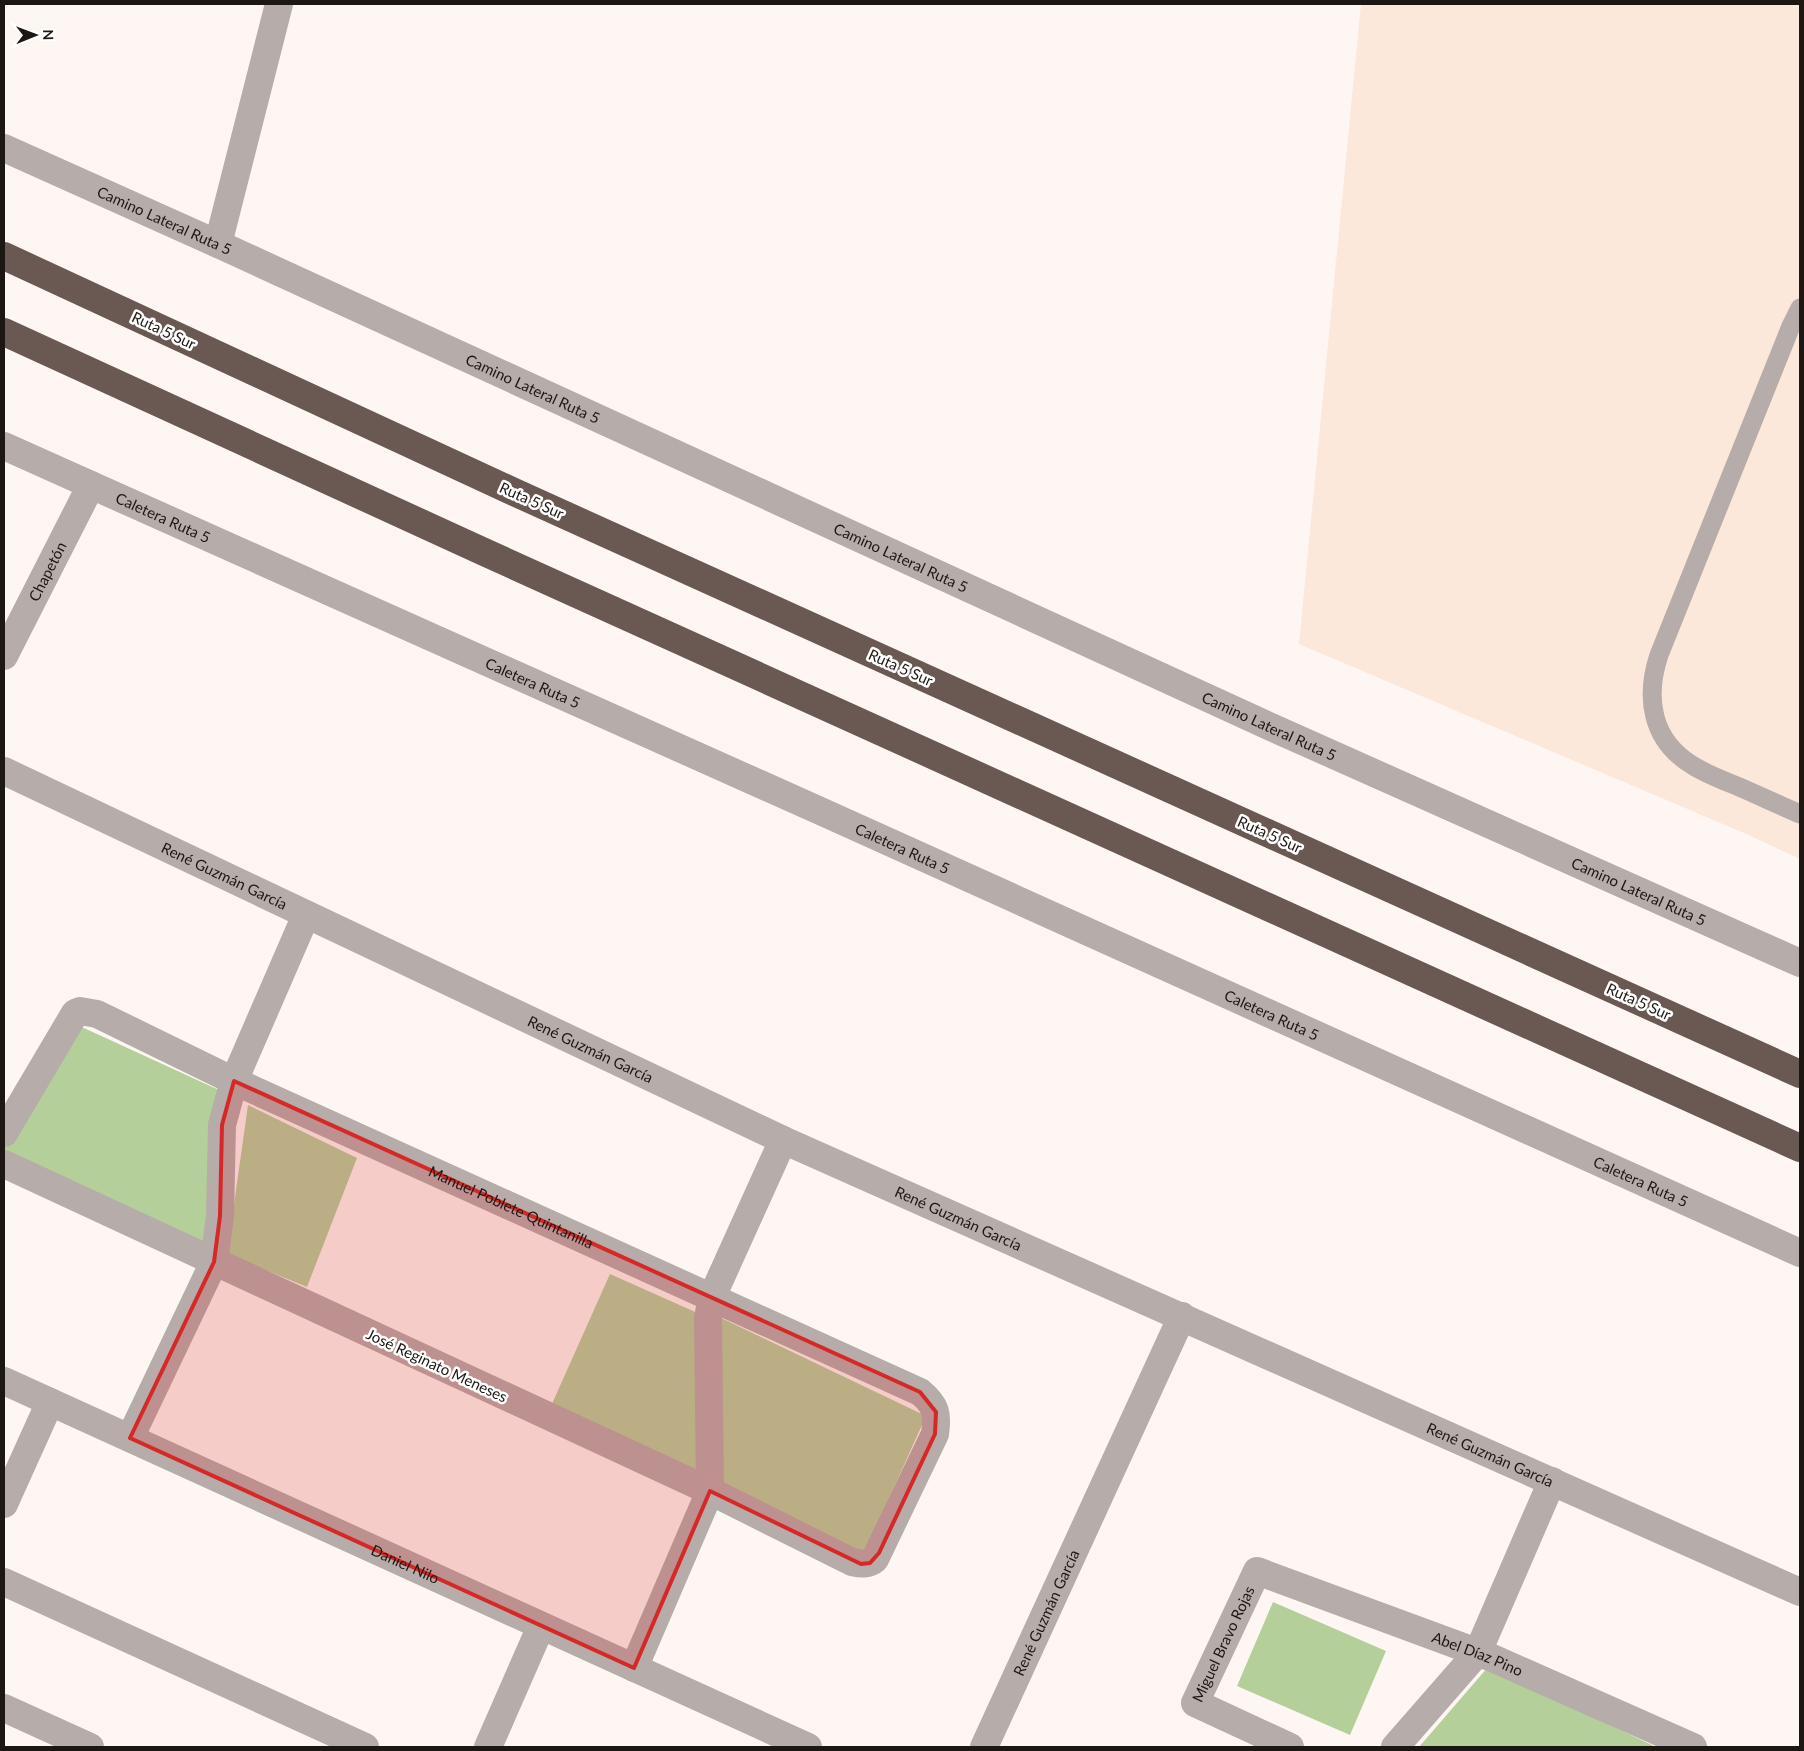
<svg xmlns="http://www.w3.org/2000/svg" width="1804" height="1751" font-family="Lato,sans-serif">
	<style>
		.built { fill: #fce7db }
		.green { fill: #b5cf9b }
		.lines { fill: none; stroke-linecap: round; stroke-linejoin: round }
		.service { stroke: #b6acaa; stroke-width: 19 }
		.minor { stroke: #b6acaa; stroke-width: 28 }
		.tertiary { stroke: #b6acaa; stroke-width: 28 }
		.motorway { stroke: #6a5853; stroke-width: 28 }
		.marked { fill: #d62828; fill-opacity: 0.2; stroke: #d62828; stroke-width: 4; stroke-linejoin: round }
		.labels { text-anchor: middle; dominant-baseline: central; stroke-width: 5; stroke-linejoin: round; paint-order: stroke }
		.street-label { font-size: 15px; fill: #1d1713; stroke: #fff }
	</style>
	<rect width="100%" height="100%" fill="#fef6f2"/>
	<path class="built" d="M1361,4H1800V859L1744,833L1299,644Z"/>
	<path class="green" d="M60,1017L219,1090L203,1249L4,1155V1140Z
		M248,1105L357,1158L307,1287L227,1254Z
		M610,1274L702,1315L697,1476L551,1406Z
		M717,1316L926,1416L863,1556L714,1484Z
		M1273,1602L1386,1651L1350,1735L1237,1686Z
		M1488,1667L1656,1747H1419Z"/>
	<g class="lines">
		<path class="service" d="M1800,308L1791,326L1659,655C1645,697 1651,740 1692,765C1706,774 1722,780 1737,786C1758,795 1779,805 1800,814"/>
		<g class="minor">
			<path id="s1" d="M4,148L218,244L1271,727L1800,963"/>
			<path d="M218,244L279,4"/>
			<path d="M4,446L91,485"/>
			<path id="s2" d="M4,771L783,1140L1800,1592"/>
			<path id="s3" d="M4,1133L75,1013L80,1011L97,1014L234,1081L920,1392C936,1405 938,1414 935,1434L875,1559C868,1565 861,1564 852,1562L710,1491L4,1164"/>
			<path id="s4" d="M4,1381L808,1747"/>
			<path d="M130,1438L214,1262L220,1216L222,1125L234,1081L306,915"/>
			<path d="M4,1504L50,1402"/>
			<path d="M4,1582L365,1747"/>
			<path d="M634,1668L710,1491L708,1318L712,1297L783,1140"/>
			<path d="M4,1708L90,1747"/>
			<path d="M488,1747L541,1626"/>
			<path id="s5" d="M984,1747L1182,1316"/>
			<path id="s6" d="M1290,1747L1195,1703L1257,1571L1490,1657L1693,1747"/>
			<path d="M1395,1747L1478,1652L1552,1481"/>
		</g>
		<path class="tertiary" id="s7" d="M4,656L91,485L827,814L1800,1253"/>
		<path class="motorway" d="M4,256L514,492L1800,1074
			M4,332L482,551L1800,1148"/>
	</g>
	<path class="marked" d="M234,1081L920,1392L936,1412L935,1434L879,1553L870,1563L861,1564L710,1491L634,1668L130,1438L214,1262L220,1216L222,1125Z"/>
	<g class="labels">
		<g class="street-label">
			<text stroke="none"><textPath href="#s1" startOffset="176">Camino Lateral Ruta 5</textPath></text>
			<text transform="translate(164 330) rotate(25)">Ruta 5 Sur</text>
			<text stroke="none"><textPath href="#s1" startOffset="581">Camino Lateral Ruta 5</textPath></text>
			<text transform="translate(532 500) rotate(24)">Ruta 5 Sur</text>
			<text stroke="none"><textPath href="#s7" startOffset="271">Caletera Ruta 5</textPath></text>
			<text stroke="none"><textPath href="#s1" startOffset="986">Camino Lateral Ruta 5</textPath></text>
			<text stroke="none"><textPath href="#s7" startOffset="95">Chapetón</textPath></text>
			<text transform="translate(901 667) rotate(24)">Ruta 5 Sur</text>
			<text stroke="none"><textPath href="#s7" startOffset="676">Caletera Ruta 5</textPath></text>
			<text stroke="none"><textPath href="#s1" startOffset="1391">Camino Lateral Ruta 5</textPath></text>
			<text transform="translate(1270 834) rotate(24)">Ruta 5 Sur</text>
			<text stroke="none"><textPath href="#s7" startOffset="1081">Caletera Ruta 5</textPath></text>
			<text stroke="none"><textPath href="#s2" startOffset="244">René Guzmán García</textPath></text>
			<text stroke="none"><textPath href="#s1" startOffset="1796">Camino Lateral Ruta 5</textPath></text>
			<text transform="translate(1639 1001) rotate(24)">Ruta 5 Sur</text>
			<text stroke="none"><textPath href="#s7" startOffset="1486">Caletera Ruta 5</textPath></text>
			<text stroke="none"><textPath href="#s2" startOffset="649">René Guzmán García</textPath></text>
			<text stroke="none"><textPath href="#s7" startOffset="1891">Caletera Ruta 5</textPath></text>
			<text stroke="none"><textPath href="#s3" startOffset="619">Manuel Poblete Quintanilla</textPath></text>
			<text stroke="none"><textPath href="#s2" startOffset="1054">René Guzmán García</textPath></text>
			<text transform="translate(437 1365) rotate(25)">José Reginato Meneses</text>
			<text stroke="none"><textPath href="#s2" startOffset="1636">René Guzmán García</textPath></text>
			<text stroke="none"><textPath href="#s4" startOffset="441">Daniel Nilo</textPath></text>
			<text stroke="none"><textPath href="#s5" startOffset="148">René Guzmán García</textPath></text>
			<text stroke="none"><textPath href="#s6" startOffset="170">Miguel Bravo Rojas</textPath></text>
			<text stroke="none"><textPath href="#s6" startOffset="486">Abel Díaz Pino</textPath></text>
		</g>
	</g>
	<rect width="1804" height="1751" fill="none" stroke="#1d1713" stroke-width="10"/>
	<g transform="translate(35 35) rotate(89)" stroke="#ffffff" stroke-width="4" paint-order="stroke">
	<path d="M0-4L9 19L0 12L-9 19Z" fill="#1d1713"/>
	<text y="-8" font-size="14" font-weight="bold" text-anchor="middle" fill="#1d1713">N</text>
	</g>
</svg>
